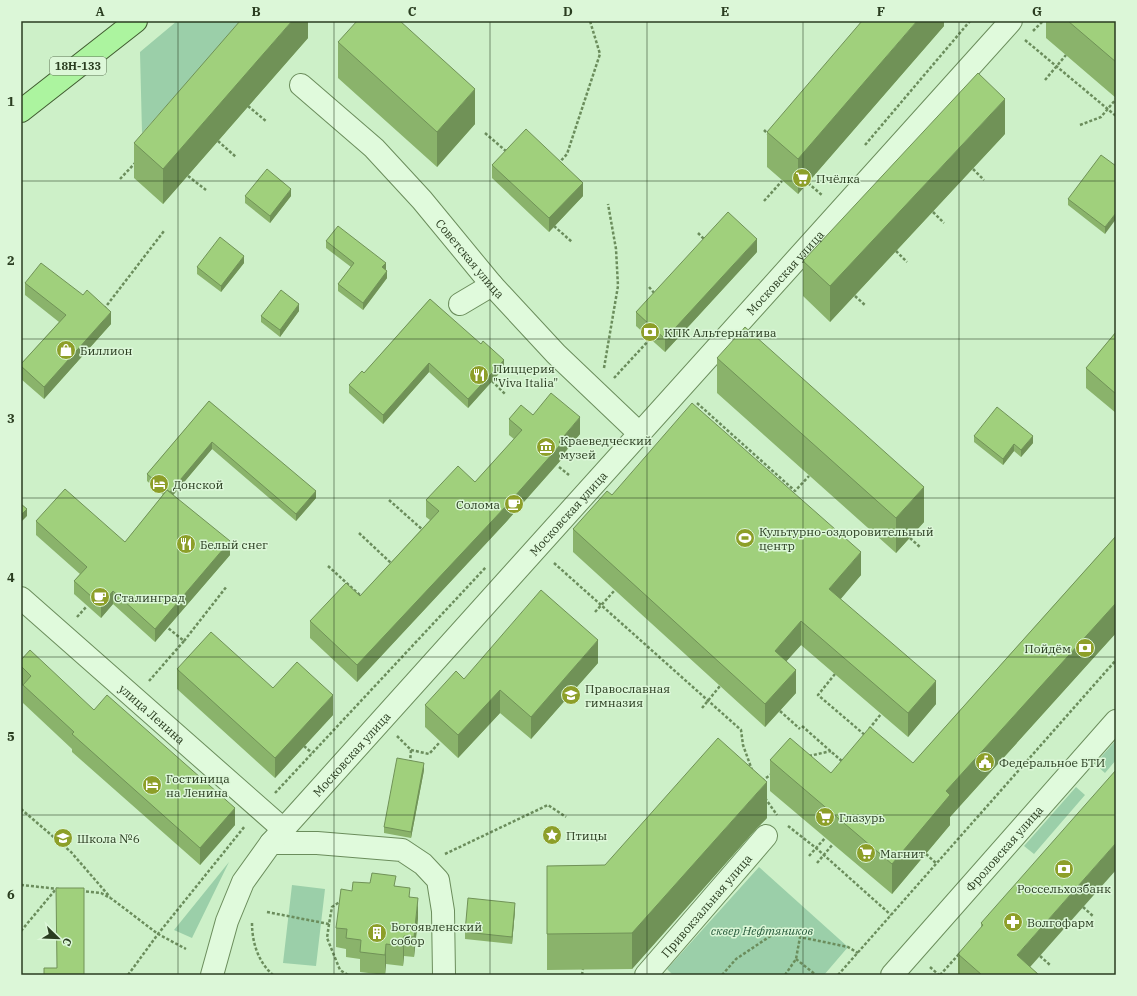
<svg xmlns="http://www.w3.org/2000/svg" width="1137" height="996" font-family="'IBM Plex Serif',serif">
	<style>
		.green { fill: #9bcfa9 }
		.lines { fill: none; stroke-linecap: round; stroke-linejoin: round }
		.minor-casing { stroke: #6b8d5c; stroke-width: 24 }
		.major-casing { stroke: #405b30; stroke-width: 24 }
		.path { stroke: #6b8d5c; stroke-width: 2.5; stroke-dasharray: 3 2; stroke-linecap: butt }
		.minor { stroke: #e0fadc; stroke-width: 22 }
		.major { stroke: #acf49f; stroke-width: 22 }
		.wall { fill: #8ab36b }
		.shaded-wall { fill: #709257 }
		.building { fill: #a0d07c; stroke: #709257 }
		.grid { fill: none; stroke: #2a3d20; stroke-width: 1; stroke-opacity: 0.55 }
		.labels { text-anchor: middle; dominant-baseline: central; stroke-width: 3; stroke-linejoin: round; paint-order: stroke }
		.shield { fill: #dcf7d8; stroke: #5f7557; stroke-width: 1 }
		.shield-label { font-size: 11px; font-weight: bold; fill: #2a3d20 }
		.poi-label { font-size: 12px; fill: #2a3d20; stroke: #dcf7d8; text-anchor: start }
		.street-label { font-size: 12px; fill: #2a3d20; stroke: #dcf7d8 }
		.park-label { font-size: 12px; font-style: italic; fill: #265a3b; stroke: #dcf7d8 }
		.neatline { fill: none; stroke: #2a3d20; stroke-width: 1.5 }
		.grid-label { font-size: 13px; text-anchor: middle; font-weight: bold; fill: #2a3d20 }
	</style>
	<rect width="100%" height="100%" fill="#cdf0c8"/>
	<path class="green" d="M177,21H242L142,133L140,52Z
		M1116,740V760L1105,773L1095,764Z
		M1076,787L1085,795L1034,854L1024,846Z
		M229,862L192,938L174,930Z
		M759,867L848,947L824,975H673L667,969Z
		M292,885L325,889L316,966L283,963Z"/>
	<g class="lines">
		<g class="minor-casing">
			<g id="minor">
				<path id="s1" d="M301,85L374,148L422,200L492,285L556,354L640,434"/>
				<path d="M460,304L492,285"/>
				<path id="s2" d="M21,598L283,829"/>
				<path d="M271,843H317L402,850L423,864L438,880L443,911L444,975"/>
				<path id="s3" d="M212,975L227,921L243,882L271,843L1011,21"/>
				<path id="s4" d="M646,975L766,836"/>
				<path id="s5" d="M892,975L1116,721"/>
			</g>
		</g>
		<g class="major-casing">
			<path id="major" d="M21,111L136,21"/>
		</g>
		<path class="path" d="M1033,31L1043,21
			M1025,40L1116,116
			M1045,80L1066,55
			M248,106L267,122
			M1080,125L1101,117L1116,99
			M764,130L769,135
			M485,133L507,152
			M218,141L236,157
			M865,145L970,21
			M558,164L567,154L600,54L590,21
			M973,169L984,180
			M188,176L206,190
			M120,179L136,162
			M808,183L823,196
			M764,201L782,181
			M933,212L944,223
			M554,226L572,242
			M698,233L706,241
			M896,251L907,262
			M649,287L655,294
			M855,296L866,306
			M104,309L164,231
			M604,368L618,286L616,249L608,204
			M614,378L650,339
			M492,381L506,395
			M697,403L795,491L809,476
			M559,467L569,475
			M389,500L424,531
			M359,533L392,564
			M910,538L921,548
			M554,563L741,730L743,745L752,770
			M328,566L362,597
			M595,612L615,590
			M77,617L87,606
			M184,641L227,586
			M835,674L818,695L866,736
			M149,681L184,641L168,628
			M702,708L720,686
			M780,711L800,729
			M802,726L844,763
			M869,729L881,714
			M397,736L411,750L410,763
			M304,746L312,753
			M411,750L429,754L440,742
			M809,756L831,751
			M762,781L773,773
			M275,793L486,567
			M765,798L777,815
			M21,809L71,852L110,897
			M788,826L816,848L891,915
			M445,854L548,805L566,817
			M926,854L937,864
			M809,856L825,838
			M817,863L833,844
			M21,885L59,889
			M81,891L101,893L112,899L158,934L186,949
			M1083,907L1094,917
			M267,912L329,924L332,907L341,901
			M252,923C252,942 258,962 273,975
			M329,924L327,938L340,970L348,975
			M21,931L56,889
			M1040,956L1050,965
			M796,959L816,975
			M930,967L939,975
			M128,975L158,934L245,826
			M582,975L583,969
			M722,975L736,959L781,929L800,937
			M785,975L796,959L800,937L848,947L858,953
			M838,975L1116,660
			M940,975L960,953"/>
		<use href="#minor" class="minor"/>
		<use href="#major" class="major"/>
	</g>
	<path class="wall" d="M308,21V38L163,204L134,178V143Z
		M944,21V26L798,194L767,167V132Z
		M1046,21H1116V98L1046,38Z
		M338,42L475,124L437,167L338,78Z
		M1005,134L830,322L803,296V261Z
		M492,165L583,196L549,232L492,178Z
		M1116,166L1105,234L1068,205V199Z
		M245,196H291L270,223L245,203Z
		M326,241L386,269L387,278L363,310L338,291V284L351,267L326,248Z
		M757,252L665,352L636,326V312Z
		M244,263L221,292L197,274V267Z
		M25,283L111,324L44,399L21,379V364L59,322L25,295Z
		M430,299L504,368L468,408L429,372L383,424L349,393V385L364,373Z
		M299,311L280,337L261,322V316Z
		M1116,332V413L1086,388V368Z
		M717,358L924,522L896,553L717,393Z
		M209,401L316,498L296,521L212,449L173,495L230,555L155,642L113,604L101,618L74,594V581L80,574L36,535V521L125,542L163,495L147,481V474Z
		M533,415L580,434L561,457V460L507,521L357,682L310,638V621L360,596L430,520L426,517V500L475,482L514,439L509,435V419Z
		M974,436L1033,443L1021,457L1014,451L1003,465L974,442Z
		M612,495L861,575L840,599L936,704L908,737L801,645L786,661L796,693L765,727L573,552V529Z
		M1116,536V633L950,817V825L892,894L770,791V760L831,773L913,763Z
		M21,660L94,710L235,825L200,865L72,752V749L23,703V686L21,684Z
		M598,663L531,739L500,713L458,758L425,727V705L464,679Z
		M177,669L273,688L333,715L275,778L177,689Z
		M424,770L411,838L384,833V827Z
		M767,818L757,828L632,969L547,970V866L605,865Z
		M396,886L410,897L418,918L414,957L404,956L403,966L386,964L385,975L360,972V959L346,957V949L336,947V928L352,891Z
		M515,910L512,944L465,939V932Z
		M981,923L1030,967L1039,975H958V954L981,929Z"/>
	<path class="shaded-wall" d="M292,21H308V38L163,204V169Z
		M917,21H944V26L798,194V159Z
		M475,89V124L437,167V132Z
		M1005,99V134L830,322V286Z
		M583,183V196L549,232V218Z
		M291,189V196L270,223V216Z
		M1116,213V219L1105,234V227Z
		M757,239V252L665,352V339Z
		M244,256V263L221,292V286Z
		M386,263V269L382,274V267Z
		M387,271V278L363,310V303Z
		M299,304V311L280,337V330Z
		M111,312V324L44,399V387Z
		M504,360V368L468,408V399Z
		M429,363V372L383,424V415Z
		M580,417V434L561,457V460L507,521L357,682V665L559,442Z
		M1033,436V443L1021,457V450Z
		M212,442V449L169,500V493Z
		M1014,444V451L1003,465V459Z
		M924,487V522L896,553V518Z
		M316,491V498L296,521V514Z
		M27,509V516L21,522V515Z
		M230,541V555L155,642V629Z
		M861,552V575L829,613V589Z
		M113,591V604L101,618V605Z
		M1116,603V633L950,817V825L892,894V864L946,791Z
		M801,621V645L775,674V651Z
		M598,640V663L531,739V717Z
		M796,670V693L765,727V704Z
		M936,681V704L908,737V713Z
		M500,690V713L458,758V735Z
		M333,695V715L275,778V758Z
		M424,763V770L411,838V832Z
		M767,782V818L757,828L632,969V933L757,793Z
		M235,808V825L200,865V848Z
		M1116,843V870L1023,975L1017,955Z
		M418,898V918L414,957V937Z
		M515,903V910L512,944V937Z
		M404,936V956L403,966V946Z
		M386,944V964L385,975V955Z"/>
	<path class="building" d="M240,21H292L163,169L134,143Z
		M357,21H400L475,89L437,132L338,42Z
		M862,21H917L798,159L767,132Z
		M1068,21H1116V62Z
		M978,73L1005,99L830,286L803,261Z
		M526,129L583,183L549,218L492,165Z
		M1101,155L1116,166V213L1105,227L1068,199Z
		M267,169L291,189L270,216L245,196Z
		M728,212L757,239L665,339L636,312Z
		M338,226L386,263L382,267L387,271L363,303L338,284L354,263L326,241Z
		M220,237L244,256L221,286L197,267Z
		M41,263L83,295L87,290L111,312L44,387L21,366V364L66,315L25,283Z
		M281,290L299,304L280,330L261,316Z
		M430,299L481,344L483,341L504,360L468,399L429,363L383,415L349,385L362,371L364,373Z
		M745,327L924,487L896,518L717,358Z
		M1116,332V394L1086,368Z
		M551,393L580,417L559,442L561,444L507,505L357,665L310,621L346,583L360,596L439,511L426,500L458,466L475,482L522,430L509,419L521,405L533,415Z
		M209,401L316,491L296,514L212,442L170,492L167,490V491L147,474Z
		M692,403L861,552L829,589L936,681L908,713L801,621L775,651L796,670L765,704L573,529L607,491L612,495Z
		M997,407L1033,436L1021,450L1014,444L1003,459L974,436Z
		M65,489L125,542L167,490L230,541L155,629L113,591L101,605L74,581L87,567L36,521Z
		M21,504L27,509L21,515Z
		M1116,536V603L946,791L950,795L892,864L770,760L790,738L831,773L870,727L913,763Z
		M541,590L598,640L531,717L500,690L458,735L425,705L456,671L464,679Z
		M211,632L273,688L297,662L333,695L275,758L177,669Z
		M30,650L94,710L107,695L235,808L200,848L72,734L74,732L23,685L31,676L21,666V660Z
		M718,738L767,782L757,793L632,933L547,934V866L605,865Z
		M397,758L424,763L411,832L384,827Z
		M1116,770V843L1017,955L1039,975H982L958,954L983,925L981,923Z
		M372,873L396,876L394,886L410,888L409,897L418,898L414,937L404,936L403,946L386,944L385,955L360,952L361,940L346,938L347,929L336,928L341,889L352,891L353,882L370,883Z
		M56,888H84V975H44V968H57Z
		M468,898L515,903L512,937L465,932Z"/>
	<path class="grid" d="M178,21V975M334,21V975M490,21V975M647,21V975M803,21V975M959,21V975M21,181H1116M21,339H1116M21,498H1116M21,657H1116M21,815H1116"/>
	<defs>
		<g id="supermarket-disc" transform="scale(1)"><circle r="9.5" fill="#8d9f29" stroke="#dcf7d8"/><path d="M-6-5.5h2.5l.6 2H6L4.5 2H-2.5L-4.4-4H-6ZM-1.5 3.2a1.3 1.3 0 1 0 .1 0ZM3 3.2a1.3 1.3 0 1 0 .1 0Z" fill="#fff"/></g>
		<g id="bank-disc" transform="scale(1)"><circle r="9.5" fill="#8d9f29" stroke="#dcf7d8"/><path d="M-6-4H6V4H-6ZM0-2.3a2.3 2.3 0 1 0 0 4.6a2.3 2.3 0 1 0 0-4.6Z" fill="#fff"/></g>
		<g id="shop-disc" transform="scale(1)"><circle r="9.5" fill="#8d9f29" stroke="#dcf7d8"/><path d="M-5-2.5h2.3a2.7 3.5 0 0 1 5.4 0H5L5.5 6h-11ZM-1.5-2.5h3a1.5 2.3 0 0 0-3 0Z" fill="#fff"/></g>
		<g id="restaurant-disc" transform="scale(1)"><circle r="9.5" fill="#8d9f29" stroke="#dcf7d8"/><path d="M-5-6h1v4h1v-4h1v4h1v-4h1v5L-1.5 .5V6h-2V.5L-5-1ZM5-6V6H3V1.5H1.5Q1.5-4 5-6Z" fill="#fff"/></g>
		<g id="museum-disc" transform="scale(1)"><circle r="9.5" fill="#8d9f29" stroke="#dcf7d8"/><path d="M0-6L6-3V-2H-6V-3ZM-5-1h2V3h-2ZM-1-1h2V3h-2ZM3-1h2V3H3ZM-6 4H6V6H-6Z" fill="#fff"/></g>
		<g id="hotel-disc" transform="scale(1)"><circle r="9.5" fill="#8d9f29" stroke="#dcf7d8"/><path d="M-6-4.5h1.5V1H6V5H4.5V3h-9V5H-6ZM-4 0a1.8 1.8 0 1 1 3.6 0ZM.5 0V-2.5h3Q6-2.5 6 0Z" fill="#fff"/></g>
		<g id="cafe-disc" transform="scale(1)"><circle r="9.5" fill="#8d9f29" stroke="#dcf7d8"/><path d="M-5.5-4.5H6V0H3Q3 3.5 0 3.5H-2.5Q-5.5 3.5-5.5 0ZM3-3.2v2h1.7v-2ZM-6 4.5H4V6H-6Z" fill="#fff"/></g>
		<g id="stadium-disc" transform="scale(1)"><circle r="9.5" fill="#8d9f29" stroke="#dcf7d8"/><path d="M0-5a6.5 5 0 1 0 0 10a6.5 5 0 1 0 0-10ZM-3.5-1.8h7v3.6h-7Z" fill="#fff"/></g>
		<g id="school-disc" transform="scale(1)"><circle r="9.5" fill="#8d9f29" stroke="#dcf7d8"/><path d="M0-5L7-2L0 1L-7-2ZM-4 1L0 2.5L4 1V4Q0 6-4 4Z" fill="#fff"/></g>
		<g id="civic-disc" transform="scale(1)"><circle r="9.5" fill="#8d9f29" stroke="#dcf7d8"/><path d="M-.6-6.5H3V-4.5H.6V-3L4-1V1h2V6H-6V1h2V-1L-.6-3ZM-1.2 2.5V6h2.4V2.5Z" fill="#fff"/></g>
		<g id="sight-disc" transform="scale(1)"><circle r="9.5" fill="#8d9f29" stroke="#dcf7d8"/><path d="M0-6L1.8-2.2L6-1.7L2.9 1.2L3.7 5.4L0 3.3L-3.7 5.4L-2.9 1.2L-6-1.7L-1.8-2.2Z" fill="#fff"/></g>
		<g id="pharmacy-disc" transform="scale(1)"><circle r="9.5" fill="#8d9f29" stroke="#dcf7d8"/><path d="M-2-6h4v4h4v4h-4v4h-4v-4h-4v-4h4Z" fill="#fff"/></g>
		<g id="building-disc" transform="scale(1)"><circle r="9.5" fill="#8d9f29" stroke="#dcf7d8"/><path d="M-4-6H4V6H1V3H-1V6H-4ZM-2.5-4.3h1.7v1.8h-1.7ZM.8-4.3h1.7v1.8H.8ZM-2.5-1h1.7V.8h-1.7ZM.8-1h1.7V.8H.8Z" fill="#fff"/></g>
	</defs>
	<g fill-rule="evenodd">
		<use href="#supermarket-disc" x="802" y="178"/>
		<use href="#bank-disc" x="650" y="332"/>
		<use href="#shop-disc" x="66" y="350"/>
		<use href="#restaurant-disc" x="479" y="375"/>
		<use href="#museum-disc" x="546" y="447"/>
		<use href="#hotel-disc" x="159" y="484"/>
		<use href="#cafe-disc" x="514" y="504"/>
		<use href="#stadium-disc" x="745" y="538"/>
		<use href="#restaurant-disc" x="186" y="544"/>
		<use href="#cafe-disc" x="100" y="597"/>
		<use href="#bank-disc" x="1085" y="648"/>
		<use href="#school-disc" x="571" y="695"/>
		<use href="#civic-disc" x="985" y="762"/>
		<use href="#hotel-disc" x="152" y="785"/>
		<use href="#supermarket-disc" x="825" y="817"/>
		<use href="#sight-disc" x="552" y="835"/>
		<use href="#school-disc" x="63" y="838"/>
		<use href="#supermarket-disc" x="866" y="853"/>
		<use href="#bank-disc" x="1064" y="869"/>
		<use href="#pharmacy-disc" x="1013" y="922"/>
		<use href="#building-disc" x="377" y="933"/>
	</g>
	<g class="labels">
		<rect class="shield" x="50" y="57" width="56" height="18" rx="3"/>
		<g class="shield-label">
			<text x="78" y="66">18Н-133</text>
		</g>
		<g class="poi-label">
			<text x="816" y="178">Пчёлка</text>
			<text x="664" y="332">КПК Альтернатива</text>
			<text x="80" y="350">Биллион</text>
			<text x="493" y="368">Пиццерия<tspan x="493" dy="14">"Viva Italia"</tspan></text>
			<text x="560" y="440">Краеведческий<tspan x="560" dy="14">музей</tspan></text>
			<text x="173" y="484">Донской</text>
			<text x="500" y="504" text-anchor="end">Солома</text>
			<text x="759" y="531">Культурно-оздоровительный<tspan x="759" dy="14">центр</tspan></text>
			<text x="200" y="544">Белый снег</text>
			<text x="114" y="597">Сталинград</text>
			<text x="1071" y="648" text-anchor="end">Пойдём</text>
			<text x="585" y="688">Православная<tspan x="585" dy="14">гимназия</tspan></text>
			<text x="999" y="762">Федеральное БТИ</text>
			<text x="166" y="778">Гостиница<tspan x="166" dy="14">на Ленина</tspan></text>
			<text x="839" y="817">Глазурь</text>
			<text x="566" y="835">Птицы</text>
			<text x="77" y="838">Школа №6</text>
			<text x="880" y="853">Магнит</text>
			<text x="1064" y="888" text-anchor="middle">Россельхозбанк</text>
			<text x="1027" y="922">Волгофарм</text>
			<text x="391" y="926">Богоявленский<tspan x="391" dy="14">собор</tspan></text>
		</g>
		<g class="street-label">
			<text stroke="none"><textPath href="#s1" startOffset="243">Советская улица</textPath></text>
			<text stroke="none"><textPath href="#s3" startOffset="914">Московская улица</textPath></text>
			<text stroke="none"><textPath href="#s3" startOffset="590">Московская улица</textPath></text>
			<text stroke="none"><textPath href="#s2" startOffset="175">улица Ленина</textPath></text>
			<text stroke="none"><textPath href="#s3" startOffset="266">Московская улица</textPath></text>
			<text stroke="none"><textPath href="#s5" startOffset="169">Фроловская улица</textPath></text>
			<text stroke="none"><textPath href="#s4" startOffset="92">Привокзальная улица</textPath></text>
		</g>
		<g class="park-label">
			<text x="762" y="930">сквер Нефтяников</text>
		</g>
	</g>
	<rect width="1137" height="996" fill="none" stroke="#dcf7d8" stroke-width="44"/>
	<g transform="translate(58 938) rotate(113)" stroke="#dcf7d8" stroke-width="3" paint-order="stroke">
	<path d="M0-3L7 15L0 10L-7 15Z" fill="#2a3d20"/>
	<text y="-6" font-size="11" font-weight="bold" text-anchor="middle" fill="#2a3d20">С</text>
	</g>
	<rect x="22" y="22" width="1093" height="952" class="neatline"/>
	<g class="grid-label">
		<text x="100" y="16">A</text>
		<text x="256" y="16">B</text>
		<text x="412" y="16">C</text>
		<text x="568" y="16">D</text>
		<text x="725" y="16">E</text>
		<text x="881" y="16">F</text>
		<text x="1037" y="16">G</text>
		<text x="11" y="106">1</text>
		<text x="11" y="265">2</text>
		<text x="11" y="423">3</text>
		<text x="11" y="582">4</text>
		<text x="11" y="741">5</text>
		<text x="11" y="899">6</text>
	</g>
</svg>
